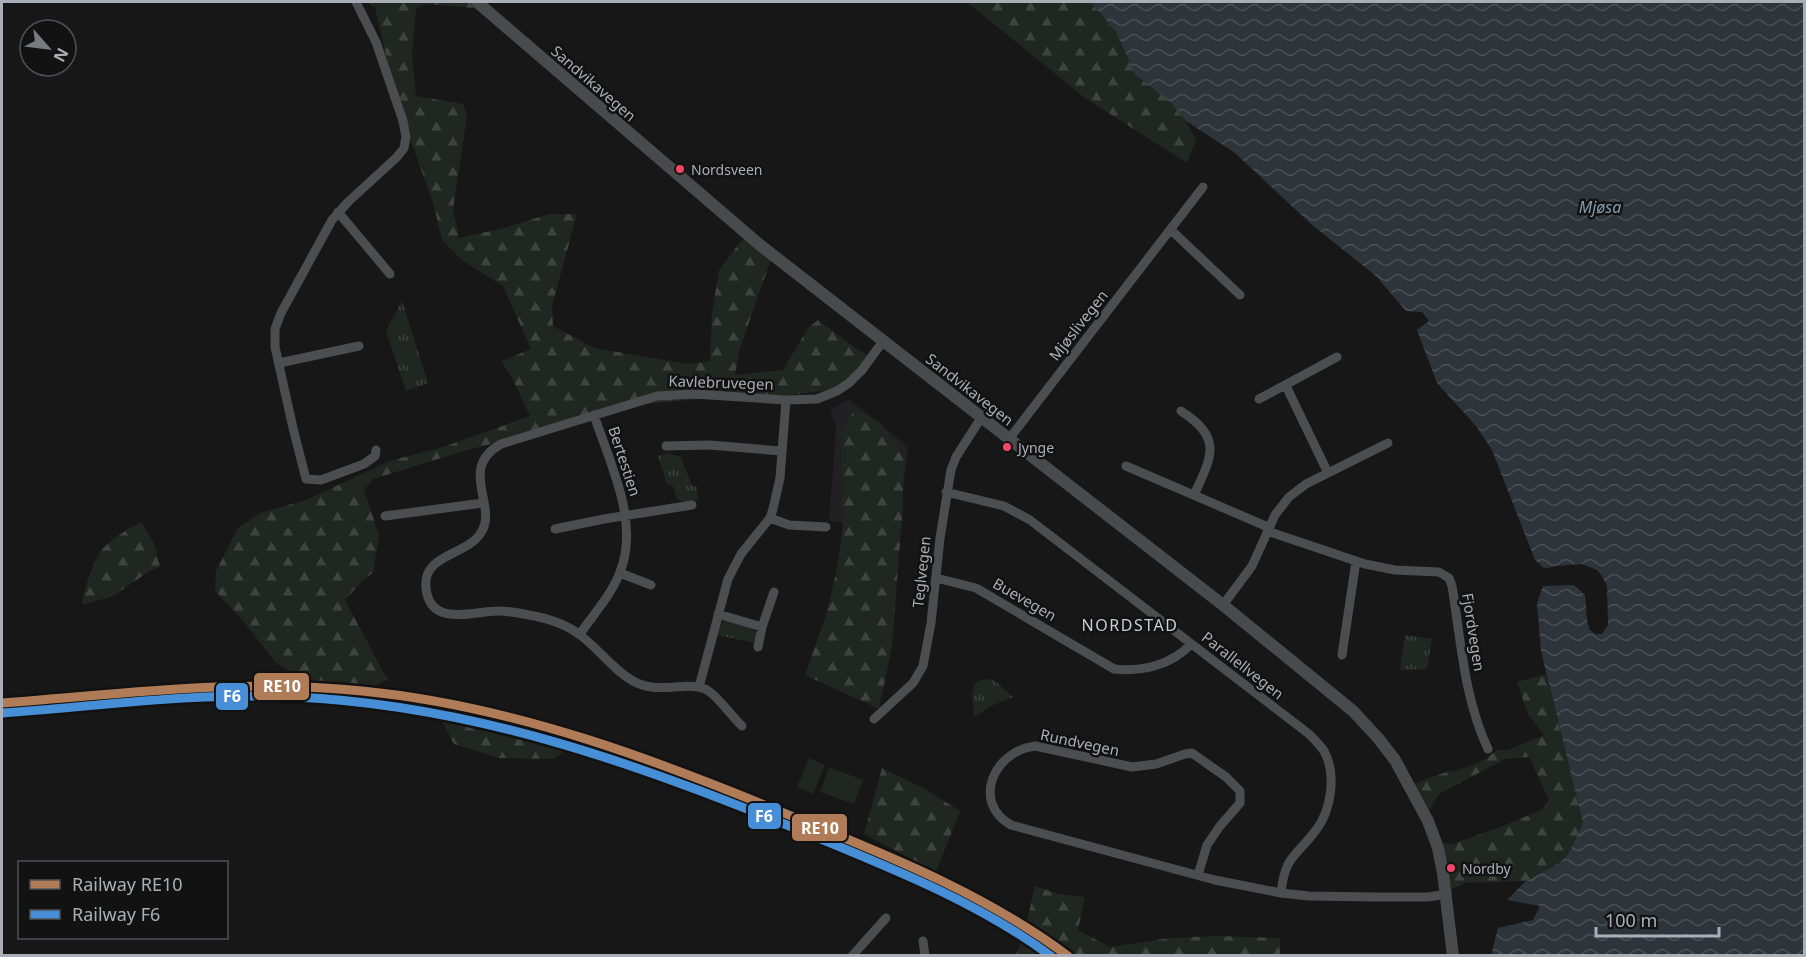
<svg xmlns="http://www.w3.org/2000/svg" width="1806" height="957" font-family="'Noto Sans',sans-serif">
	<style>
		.built { fill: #212123 }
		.grass { fill: #202620 }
		.forest { fill: url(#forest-firs) }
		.park { fill: url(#park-tufts) }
		.water { fill: url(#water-waves) }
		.pier { fill: #171718 }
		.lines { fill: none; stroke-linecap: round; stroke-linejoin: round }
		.minor { stroke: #4c4d50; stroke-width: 9 }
		.major { stroke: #494a4c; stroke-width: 12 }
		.rail-1-casing { stroke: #121213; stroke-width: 14 }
		.rail-2-casing { stroke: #121213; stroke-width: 14 }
		.rail-1 { stroke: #b07c57; stroke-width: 9 }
		.rail-2 { stroke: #468fd7; stroke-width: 9 }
		.bus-dot { fill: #f34667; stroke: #121213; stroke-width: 2 }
		.labels { text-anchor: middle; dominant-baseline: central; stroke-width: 5; stroke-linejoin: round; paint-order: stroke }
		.bus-label { font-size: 14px; fill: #aaafb7; stroke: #121213; text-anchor: start }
		.street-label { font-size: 15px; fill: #aaafb7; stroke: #121213 }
		.water-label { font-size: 16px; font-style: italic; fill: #849daf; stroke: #121213 }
		.neighbourhood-label { font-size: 16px; letter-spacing: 1.5px; fill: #cacdd3; stroke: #121213 }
		.line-badge { stroke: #121213; stroke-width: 2 }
		.badge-label { font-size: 16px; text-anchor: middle; font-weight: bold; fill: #fff }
	</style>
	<defs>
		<pattern id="forest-firs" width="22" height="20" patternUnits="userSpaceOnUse" patternTransform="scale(1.5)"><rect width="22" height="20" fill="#202620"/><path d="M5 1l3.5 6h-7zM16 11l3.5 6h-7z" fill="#3e433e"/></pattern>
		<pattern id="park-tufts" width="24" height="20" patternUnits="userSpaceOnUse" patternTransform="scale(1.5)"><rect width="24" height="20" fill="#202620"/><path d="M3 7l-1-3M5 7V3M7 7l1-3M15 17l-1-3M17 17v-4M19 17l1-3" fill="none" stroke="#3e433e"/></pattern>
		<pattern id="water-waves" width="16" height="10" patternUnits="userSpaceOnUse" patternTransform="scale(1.5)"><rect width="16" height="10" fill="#2e353a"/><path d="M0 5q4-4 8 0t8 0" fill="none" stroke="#4a5054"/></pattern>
	</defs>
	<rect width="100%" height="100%" fill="#171718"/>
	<path class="built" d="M849,399L908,447L898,528L829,521L836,428L830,410Z"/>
	<path class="grass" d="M809,758L825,765L813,794L797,787Z
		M829,767L863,780L854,804L820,792Z"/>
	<path class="forest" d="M368,2H472L474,8L427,4L416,8L412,56L416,96L463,104L467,115L453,209L459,238L504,228L549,214H577L552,306L553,326L594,348L688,364L710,361L712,313L719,270L745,236L771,259L739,351L735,375L783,370L808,328L818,320L857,349L873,359L846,388L789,395H742L646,404L464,451L373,479L364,490L379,535L373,573L364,579L345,600L387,679L367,692L314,688L310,689V684L275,662L245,623L215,591L216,571L238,528L260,513L306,500L390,461L446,446L530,416L513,380L502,361L531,349L503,286L463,261L442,240L433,202L396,101L375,7Z
		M967,2H1091L1116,32L1135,74L1171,103L1186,121L1196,140L1187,163L1085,98Z
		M855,409L882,424L904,457L903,504L892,647L879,709L805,675L826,615L836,573L843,526L841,432Z
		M141,522L154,543L160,567L151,570L113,596L82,605C83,592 92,566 99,554C105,543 129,528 141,522Z
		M1546,674L1583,823L1569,853L1560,863L1526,881L1465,883L1448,891L1434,842L1452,844L1498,828L1542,810L1549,800L1529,757L1505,759L1439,794L1425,818L1410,785L1452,770L1454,772L1484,760L1497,750H1508L1544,735L1528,714L1517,682Z
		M438,702L492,712L578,734L577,744L553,759L499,758L454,744L437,712Z
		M882,768L923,788L960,811L936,872L864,834Z
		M1035,886L1059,894L1085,897L1078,930L1110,947L1170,938L1216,936L1280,938V955H1016L1025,930Z"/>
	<path class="park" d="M402,301L428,383L406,391L386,331Z
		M667,453L681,457L692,486L697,487L698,500L685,502L677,499L673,486L667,484L658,456Z
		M730,620L751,628L757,634L755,643L717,635C719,625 720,621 730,620Z
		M1405,635L1432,639L1427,669L1400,670Z
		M983,679L994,680L1013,697L991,706L974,717L972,693L976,682Z"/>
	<path class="water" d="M1091,2H1804V955H1494L1492,952L1498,928L1533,920L1540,906L1507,900L1526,881L1560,863L1569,853L1583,823L1541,651L1537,603L1543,586L1574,585L1585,595L1587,620L1590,631L1599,632C1612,618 1603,593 1600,576C1580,564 1567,566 1544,568L1535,560L1492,450L1476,426L1437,383L1417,330L1429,321L1422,312L1406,311L1376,276L1311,224L1235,153L1186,121L1171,103L1135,74L1116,32Z"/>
	<path class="pier" d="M1582,564L1597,570L1602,576L1607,586L1608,625L1602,634H1595L1589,628L1586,592L1592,629H1597L1601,625L1603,611L1597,578L1586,571L1567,569L1544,571L1541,569H1549L1555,566Z"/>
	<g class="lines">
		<path class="minor" d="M356,2L376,42L403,121L406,137L404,148L397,157L348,202L332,220L281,313L275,329V347L293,428L306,479L321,480L364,464L375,456L376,450
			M338,212L390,274
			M1171,230L1240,295
			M279,363L359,346
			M1286,386L1328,473
			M1259,399L1337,357
			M1181,411C1223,438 1212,456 1194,495
			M1009,439L1203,187
			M666,446L709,445L781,451
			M1126,466L1268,527
			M946,492L1004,506L1030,520L1309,734C1314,739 1320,745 1324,751C1337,774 1331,811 1316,830C1296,857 1285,855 1281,893
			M385,516L483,503
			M770,518L789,525L826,527
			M555,529L604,519L692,505
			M1267,531L1365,564L1395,570L1439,572L1449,578L1452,586C1461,641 1464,698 1488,749
			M620,573L651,585
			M936,578L976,588L1114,669C1142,672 1172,665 1191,644
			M1223,605L1252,566L1275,515L1289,497L1306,484L1388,443
			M718,614L762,627
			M580,634C593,615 612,594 620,572C640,522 610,464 594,415
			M758,647L762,627L774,592
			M1342,655L1356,561
			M699,687L728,579L741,554L770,518L773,509L780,478L786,400
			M874,719L913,683L923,666L931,623L940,538L951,470L956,457L981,418
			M742,726C730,715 720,698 707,690C689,680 659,695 635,682C614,671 599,649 580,635C566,624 546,618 529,615C519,613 508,611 498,611C473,611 430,628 426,588C422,553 469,556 482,531C497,504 458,468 501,444L657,396L694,394L786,400L817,399L837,391L849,383L862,370L884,340
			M1198,875L1207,845L1220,826L1240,803V791L1226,777L1192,753L1185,754L1156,764L1132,767L1035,746C994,751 971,802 1011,825L1215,880L1281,893L1309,896L1374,897H1428L1447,894
			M923,941L925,956
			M852,956L886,918"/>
		<path class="major" d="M477,2L760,245L1223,605L1353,711L1378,738L1395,760L1428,821L1438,848L1443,873L1453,956"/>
		<g class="rail-1-casing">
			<path id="rail-1" d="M2,703C122,694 242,678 362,691C517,706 665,763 808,823C899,860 989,897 1068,956"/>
		</g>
		<g class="rail-2-casing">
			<path id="rail-2" d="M3,713C100,706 198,692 295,697C472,705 637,763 799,830C886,866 975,900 1051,956"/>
		</g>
		<use href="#rail-1" class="rail-1"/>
		<use href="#rail-2" class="rail-2"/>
	</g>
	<g class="bus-dot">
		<circle cx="680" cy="169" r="5"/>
		<circle cx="1007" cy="447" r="5"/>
		<circle cx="1451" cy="868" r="5"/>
	</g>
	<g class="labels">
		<g class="bus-label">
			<text x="691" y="169">Nordsveen</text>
			<text x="1018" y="447">Jynge</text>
			<text x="1462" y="868">Nordby</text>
		</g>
		<g class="street-label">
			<text transform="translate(594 83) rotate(41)">Sandvikavegen</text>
			<text transform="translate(1078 325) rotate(-52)">Mjøslivegen</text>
			<text transform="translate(721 382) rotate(2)">Kavlebruvegen</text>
			<text transform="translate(970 389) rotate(38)">Sandvikavegen</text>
			<text transform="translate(625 461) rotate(72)">Bertestien</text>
			<text transform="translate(921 572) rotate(-84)">Teglvegen</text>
			<text transform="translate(1025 599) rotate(30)">Buevegen</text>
			<text transform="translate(1474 632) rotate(81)">Fjordvegen</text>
			<text transform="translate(1243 665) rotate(38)">Parallellvegen</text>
			<text transform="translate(1080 742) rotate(12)">Rundvegen</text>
		</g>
		<g class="water-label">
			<text x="1600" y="207">Mjøsa</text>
		</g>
		<g class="neighbourhood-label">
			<text x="1130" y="625">NORDSTAD</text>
		</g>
	</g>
	<g class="line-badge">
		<rect x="253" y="672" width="57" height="29" rx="6" fill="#b07c57"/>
		<rect x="215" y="682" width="34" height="29" rx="6" fill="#468fd7"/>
		<rect x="747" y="802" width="35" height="28" rx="6" fill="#468fd7"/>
		<rect x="791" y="813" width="57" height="29" rx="6" fill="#b07c57"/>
	</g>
	<g class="badge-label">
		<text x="282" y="692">RE10</text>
		<text x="232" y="702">F6</text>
		<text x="764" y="822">F6</text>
		<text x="820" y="834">RE10</text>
	</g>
	<rect width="1806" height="957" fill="none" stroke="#aaafb7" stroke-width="6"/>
	<rect x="18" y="861" width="210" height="78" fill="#121213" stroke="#4f5155" stroke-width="1.5"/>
	<rect x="30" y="880" width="30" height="9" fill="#b07c57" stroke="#4f5155" stroke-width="1.5"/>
	<text x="72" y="891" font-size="18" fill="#aaafb7">Railway RE10</text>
	<rect x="30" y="910" width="30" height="9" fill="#468fd7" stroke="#4f5155" stroke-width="1.5"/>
	<text x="72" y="921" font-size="18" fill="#aaafb7">Railway F6</text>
	<g transform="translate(48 48) rotate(118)"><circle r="28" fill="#121213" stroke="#4f5155" stroke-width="1.5"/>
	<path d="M0-4.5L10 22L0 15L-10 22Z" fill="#777a7f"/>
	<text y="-9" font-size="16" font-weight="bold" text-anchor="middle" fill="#aaafb7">N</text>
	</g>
	<path d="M1596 927v9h123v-9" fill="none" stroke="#aaafb7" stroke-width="3"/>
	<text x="1605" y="927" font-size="18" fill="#aaafb7" stroke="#121213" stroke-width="4.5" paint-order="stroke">100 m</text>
</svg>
